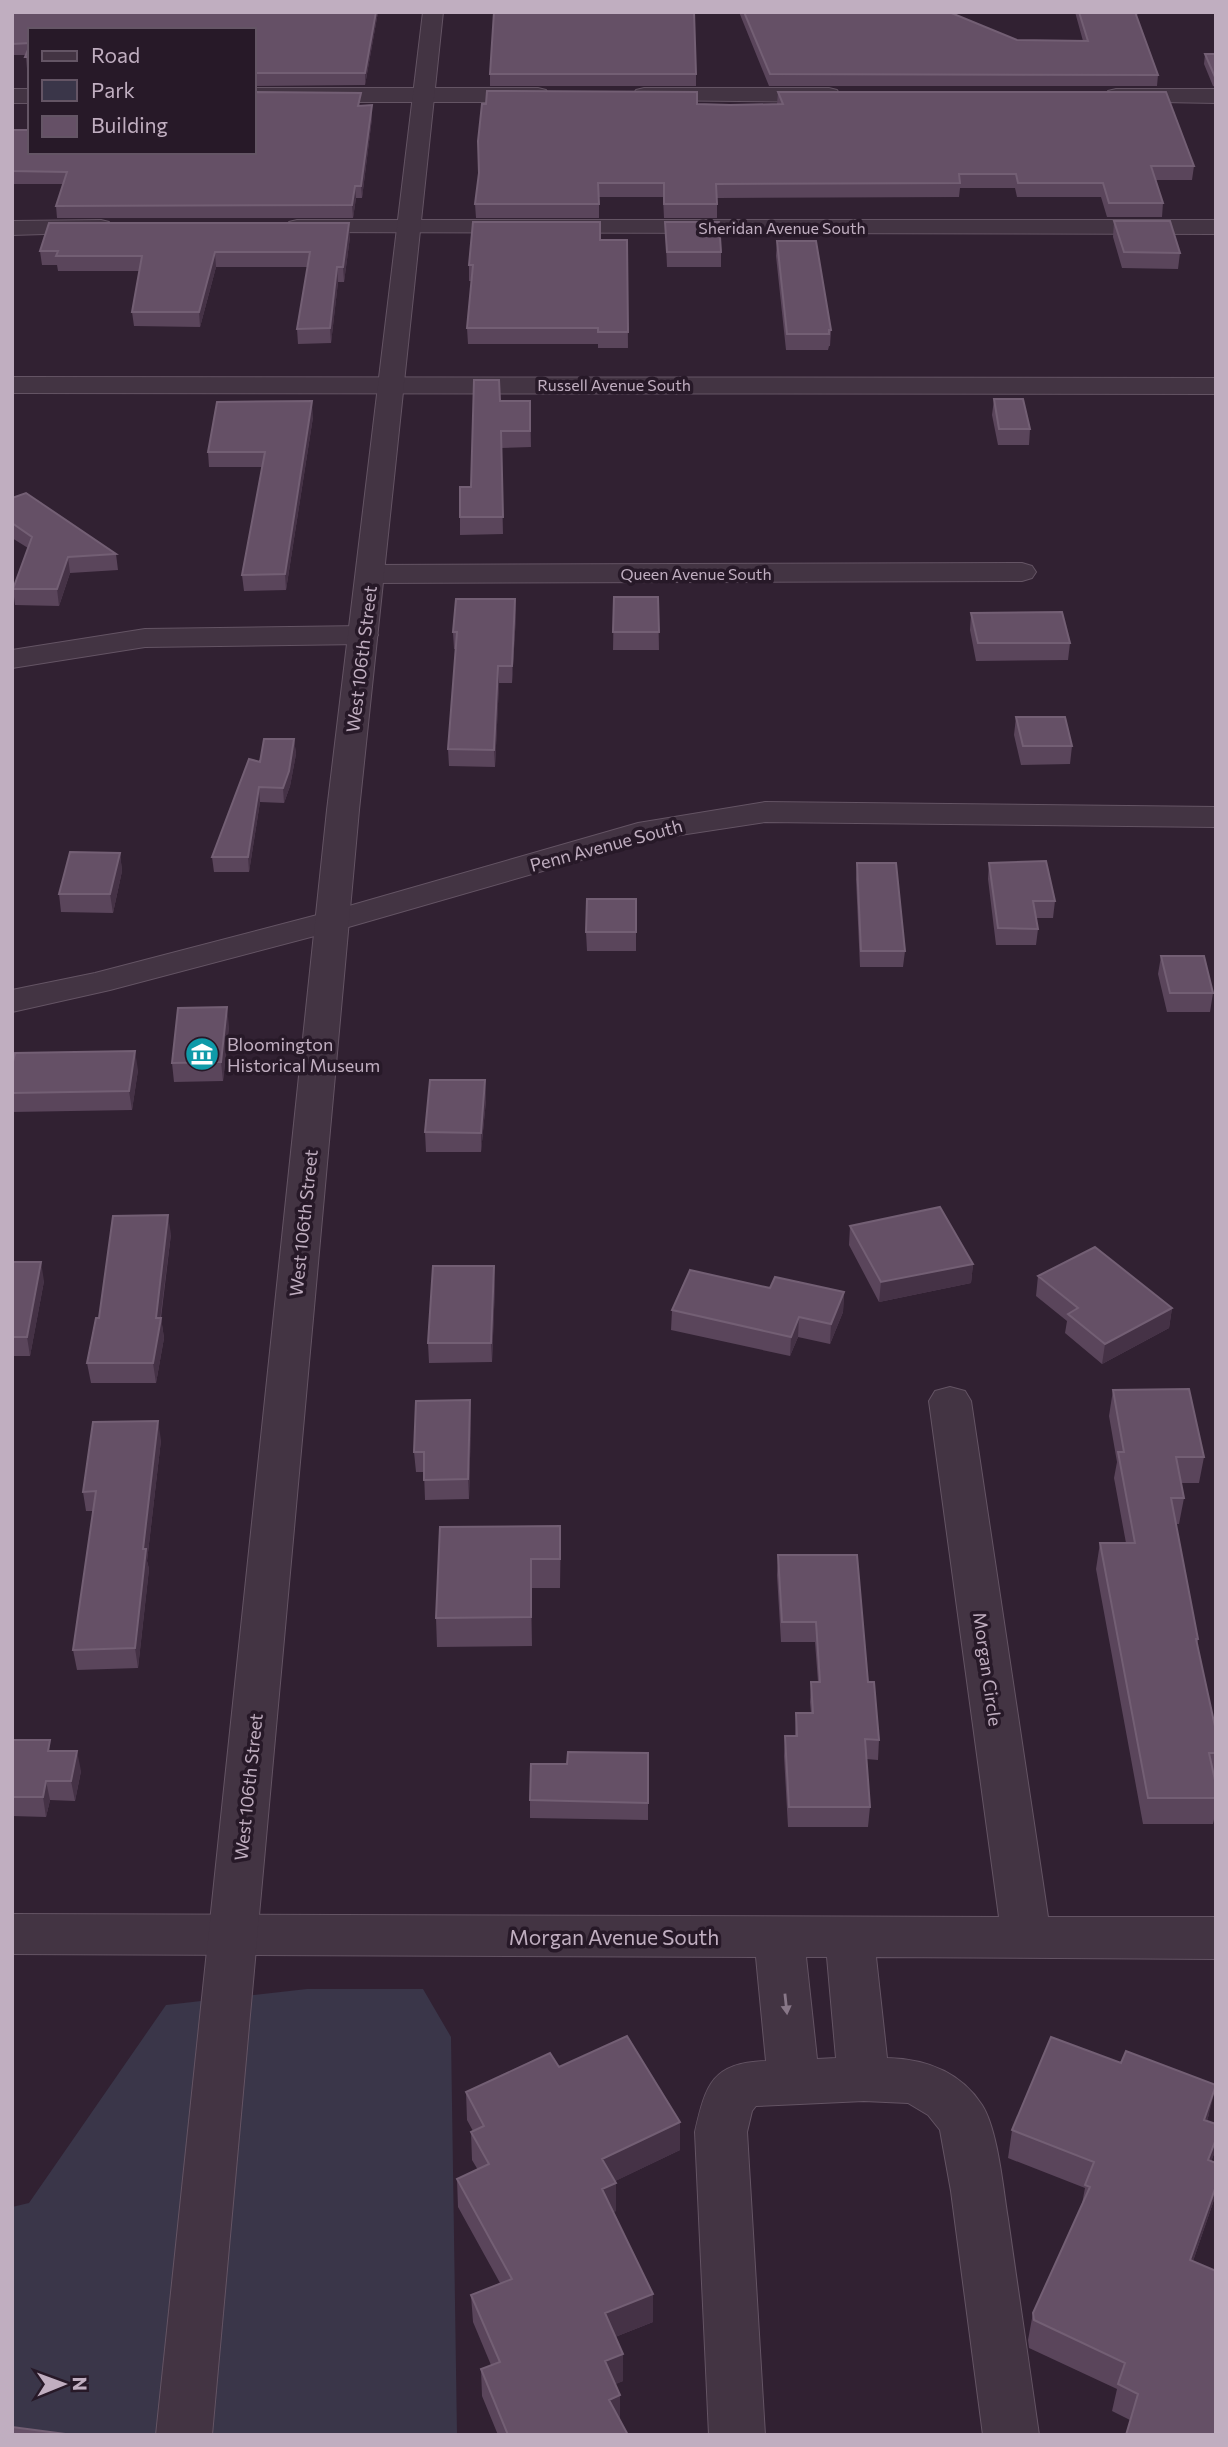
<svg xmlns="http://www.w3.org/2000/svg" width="1228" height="2447" font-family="Commissioner,sans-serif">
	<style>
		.green { fill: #3a3649 }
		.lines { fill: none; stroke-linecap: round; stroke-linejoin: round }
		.minor-casing { stroke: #645464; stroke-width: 2 }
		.tertiary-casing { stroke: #645464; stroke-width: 2 }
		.minor { fill: #433443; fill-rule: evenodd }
		.tertiary { fill: #433443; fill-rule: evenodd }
		.wall { fill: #5a455b }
		.shaded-wall { fill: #453246 }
		.building { fill: #655066; stroke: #735f74; stroke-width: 2 }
		.oneway { fill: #878 }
		.labels { text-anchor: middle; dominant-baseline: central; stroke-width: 7; stroke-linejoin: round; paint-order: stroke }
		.far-street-label { font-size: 16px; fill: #c0aec0; stroke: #271928 }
		.street-label { font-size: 18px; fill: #c0aec0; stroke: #271928 }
		.poi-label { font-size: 18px; fill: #c0aec0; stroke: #271928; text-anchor: start }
		.near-street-label { font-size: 21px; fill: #c0aec0; stroke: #271928 }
	</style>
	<rect width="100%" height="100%" fill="#312132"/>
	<path class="green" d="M307,1989H423L451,2037L457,2435H12V2207L29,2203L166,2005Z"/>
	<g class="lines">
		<g class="minor-casing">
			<path id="minor" d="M254,88H538L546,90L549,95L546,100L538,102H254Z
				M644,88H829L837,90L840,95L837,100L829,102L636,100L633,95L636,90Z
				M12,89H30V103H12Z
				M1116,89H1216V103L1108,101L1105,96L1108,91Z
				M101,220L109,222L113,227L109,232L12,235V221Z
				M297,220H1216V234L289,232L285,227L289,222Z
				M12,377L1216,378V394L12,393Z
				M1022,563L1032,566L1036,572L1032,578L1022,581L371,583L361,580L357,574L361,568L371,565Z
				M363,626L374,629L378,635L374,641L363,644L145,647L12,668V650L145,629Z
				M765,802L1216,807V827L765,822L654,839L345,928L110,990L12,1012V990L95,973L321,914L638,823Z
				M950,1387L965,1391L971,1401L1048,1917H1216V1959L876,1957L887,2058C925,2059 960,2071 982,2105C998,2130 1003,2189 1008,2219C1018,2291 1029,2363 1039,2435H983L951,2191L940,2130L928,2115L908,2103L864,2101L756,2106L752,2111L747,2132L765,2435H709L695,2132C706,2084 712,2063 766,2061L756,1957L12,1954V1914L999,1917L929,1401L935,1391ZM806,1957H827L836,2058L817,2059Z"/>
		</g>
		<g class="tertiary-casing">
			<path id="tertiary" d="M423,12H443L359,810L212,2435H156L327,810Z"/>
		</g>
		<use href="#minor" class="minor"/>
		<use href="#tertiary" class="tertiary"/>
	</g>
	<path class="wall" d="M12,12H378L365,85L254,86V30H30V69H27L26,55H12Z
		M739,12H949L1017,40L1083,41L1075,12H1144L1136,15L1158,75L1157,86H769Z
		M1205,54H1216V87L1213,86L1204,64Z
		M490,74H696V86H490Z
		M778,92L1194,166L1192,180H1156L1163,203L1162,217H1107L1101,197H1017L1015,188H960L959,197L717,198V218H664L663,197H599V218H476L475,204L697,104H777Z
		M362,106L372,118L362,198H356L353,218H57L56,206L63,184H12V130L30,152Z
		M1114,221L1180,253L1178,269L1122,268L1113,237Z
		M665,222L721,252V267H667Z
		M350,237L344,282H338L331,343L298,344L297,329L308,267H216L200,327L134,326L132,312L140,271H58L57,265H42L40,251Z
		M600,240H627L628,348H598V344H468L467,328L472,281H469V265Z
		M777,241L831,330L830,346H829L828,350H786L776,256Z
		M994,399L1030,429L1029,445H998L992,415Z
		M500,401H530L531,447L501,448L503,534L460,535V517L471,487Z
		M313,417L286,590L244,591L242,575L262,467H209L208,452Z
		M12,498L116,554L118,570L70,573L59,606L15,605L13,589L28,548L12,538Z
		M614,597H658L659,650H613Z
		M515,599L516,615L512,683H499L495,767L449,766L448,749L456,649H454L453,632Z
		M971,613L1070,643L1068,660L976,661L970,630Z
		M1016,717L1072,746L1070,764L1021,765L1014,735Z
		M294,739L296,754L290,786L284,803L260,802L249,872H214L212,857L260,762Z
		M120,853L122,871L113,913L61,912L59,894Z
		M857,863L905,951L903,967H860L856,879Z
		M989,863L1055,901L1053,918H1036L1038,929L1036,945H996L988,879Z
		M636,899V951H587L586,932Z
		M1161,956L1213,993L1210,1012H1167L1158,974Z
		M229,1026L223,1081L174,1082L172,1063Z
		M12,1066L138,1070L132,1110L12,1112Z
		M485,1080L486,1100L481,1152H426L425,1132Z
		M850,1226L973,1264L971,1283L879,1302L849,1245Z
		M171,1234L161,1318L164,1338L156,1383H91L87,1363L99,1318Z
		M12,1262L44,1281L30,1356H12Z
		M1038,1276L1172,1308L1169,1328L1102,1364L1065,1333L1067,1321L1036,1296Z
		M495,1285L492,1362L429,1363L428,1343Z
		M770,1288L844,1292L843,1312L830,1344L798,1337L790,1356L671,1330L672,1310Z
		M1113,1390L1204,1457L1199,1483H1181L1184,1498L1179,1524H1176L1198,1639L1197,1645L1216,1731V1775L1214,1779L1216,1785V1810L1213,1824H1143L1096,1569L1100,1543H1126L1114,1478L1117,1462L1109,1416Z
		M470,1400L471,1420L469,1499L425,1500L424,1472H416L414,1452Z
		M161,1440L147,1561L149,1569L138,1668L77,1670L73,1650L93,1511H86L83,1492Z
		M560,1526V1588H532V1646L437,1647L436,1618Z
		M778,1555L868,1682L879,1740L878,1760L866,1759L870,1807L868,1827H788L784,1756L785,1736H795L796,1713H811L810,1702L811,1682H818L815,1642H781L777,1575Z
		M12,1740L52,1751L81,1771L75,1801L50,1800L46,1817L12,1816Z
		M648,1753V1820L530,1818V1800Z
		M559,2067L680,2122V2150L615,2181L616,2211L613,2212L653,2322L615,2337L623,2381L615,2384L620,2421L628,2435H498L482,2396L481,2369L491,2365L473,2322L471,2295L500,2283L458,2207L457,2179L478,2170L472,2160L471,2132L473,2131L467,2120L466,2092Z
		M1209,2114L1207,2121L1214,2154L1211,2161L1216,2194L1193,2261L1130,2420L1112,2411L1117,2389L1029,2348L1028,2340L1033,2313L1082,2204L1085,2188L1008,2158L1012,2130Z"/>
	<path class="shaded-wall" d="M376,12H378L365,85V73Z
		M372,105V118L362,198L361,186Z
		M355,186L356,198L353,218L352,205Z
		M349,223L350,237L344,282L343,267Z
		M215,252L216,267L200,327L199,312Z
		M337,267L338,282L331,343L330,328Z
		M312,401L313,417L286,590L285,574Z
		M68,557L70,573L59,606L57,589Z
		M515,599L516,615L512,683V666Z
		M498,666L499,683L495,767L494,750Z
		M294,739L296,754L290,786L284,803L283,788Z
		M259,787L260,802L249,872L248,857Z
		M120,853L122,871L113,913L110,894Z
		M227,1007L229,1026L223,1081L221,1062Z
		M135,1051L138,1070L132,1110L129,1091Z
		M485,1080L486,1100L481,1152V1133Z
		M168,1215L171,1234L159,1328L161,1318L164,1338L156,1383L153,1363L156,1318Z
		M41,1262L44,1281L30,1356L27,1337Z
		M973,1264L971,1283L879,1302L881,1282Z
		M494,1266L495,1285L492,1362L491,1343Z
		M844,1292L843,1312L830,1344L831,1324Z
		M1172,1308L1169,1328L1102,1364L1105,1344Z
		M799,1317L798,1337L790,1356L791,1337Z
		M470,1400L471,1420L469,1499L468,1479Z
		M158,1421L161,1440L147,1561L149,1569L138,1668L135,1648L143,1549Z
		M560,1526L561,1555L560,1588Z
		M531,1559L532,1588V1646L531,1617Z
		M77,1751L81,1771L75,1801L71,1781Z
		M46,1781L50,1800L46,1817L43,1797Z
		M1216,2086L1209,2114L1198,2148L1204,2120Z
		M680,2122V2150L603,2187L602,2159Z
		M1216,2139L1214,2154L1202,2188L1208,2160Z
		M616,2183V2211L602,2217V2189Z
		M1216,2186V2194L1184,2287L1190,2260Z
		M653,2294V2322L605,2341V2313Z
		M623,2354V2381L605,2389V2361Z
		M620,2395V2422L609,2400Z"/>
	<path class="building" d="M12,12H376L365,73H254V30H30V43L12,44Z
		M494,12H694L696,74H490Z
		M744,12H949L1017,40L1088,41L1079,12H1135L1158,75L770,74Z
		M30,45V57H25Z
		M1205,54H1216V77H1215Z
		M487,91L697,92V104L730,105L783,104L778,92H1166L1194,166H1151L1163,203H1109L1103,183H1018L1016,174H959L960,183L716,184L717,204H664V183H598L599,204H475L479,173L478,141L482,104H486Z
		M254,92L361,93L358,106L372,105L361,186H355L352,205L56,206L67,172L12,171V130H30V152H254Z
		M1114,221H1170L1180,253L1124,252Z
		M473,222H600V240H627L628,332H598V328H467L473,265H469Z
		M665,222H719L721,252H667Z
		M49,223H349L343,267H337L330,328L297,329L310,252H215L199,312H132L142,256H56L58,251H40Z
		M777,241H816L831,330H829V334H787Z
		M474,380H499L500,401H530V431H501L503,517H460V487H471Z
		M994,399H1023L1030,429H999Z
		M312,401L285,574L242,575L265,452H208L217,402Z
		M26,493L116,554L68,557L57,589H13L32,537L12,523V498Z
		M614,597H658L659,632H613Z
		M456,599H515L512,666H498L494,750L448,749L457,632H453Z
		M1062,612L1070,643H978L971,613Z
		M1016,717H1065L1072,746H1023Z
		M264,739H294L289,771L283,788L259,787L248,857H212L249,759L260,762Z
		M70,852L120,853L110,894H59Z
		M1046,861L1055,901H1033L1038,929L998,928L989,863Z
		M857,863H896L905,951H861Z
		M587,899H636V932H586Z
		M1161,956H1204L1213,993H1170Z
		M227,1007L221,1062L172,1063L178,1008Z
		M135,1051L129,1091L12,1093V1066L15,1053Z
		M430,1080H485L481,1133L425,1132Z
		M940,1207L973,1264L881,1282L850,1226Z
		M168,1215L156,1318H161L153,1363H87L96,1318H99L113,1216Z
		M1095,1247L1172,1308L1105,1344L1068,1314L1078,1308L1038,1276Z
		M12,1262H41L27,1337H12Z
		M433,1266H494L491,1343H428Z
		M690,1270L770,1288L775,1277L844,1292L831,1324L799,1317L791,1337L672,1310Z
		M1189,1389L1204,1457H1176L1184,1498H1171L1198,1639H1196L1216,1731V1753H1209L1216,1785V1798H1148L1100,1543H1135L1118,1452H1124L1113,1390Z
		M470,1400L468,1479L424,1480V1452H414L416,1401Z
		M158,1421L143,1549H146L135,1648L73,1650L96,1491L83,1492L93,1422Z
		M560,1526V1559H531V1617L436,1618L440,1527Z
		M778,1555H857L868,1682H874L879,1740L865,1739L870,1807H789L785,1736H797L796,1713H813L811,1682H820L816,1622H782Z
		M12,1740H50L48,1751H77L71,1781H46L43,1797H12Z
		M568,1752L648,1753V1803L530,1800L531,1764H567Z
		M627,2036L680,2122L602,2159L616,2183L602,2189L653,2294L605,2313L623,2354L605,2361L620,2395L609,2400L628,2435H508L481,2369L500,2362L471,2295L512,2279L457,2179L489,2164L471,2132L484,2126L466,2092L550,2053L559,2067Z
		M1051,2037L1121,2063L1126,2051L1216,2085L1204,2120L1216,2124V2139L1208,2160L1216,2163V2186L1190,2260L1216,2271V2435H1126L1138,2394L1118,2384L1125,2363L1034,2320L1033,2313L1090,2187L1085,2185L1094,2162L1012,2130Z
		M12,2427L73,2435H12Z"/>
	<defs><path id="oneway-solid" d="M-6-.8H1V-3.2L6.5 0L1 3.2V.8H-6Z" transform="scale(1.75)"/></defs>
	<use class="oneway" href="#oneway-solid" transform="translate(786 2004) rotate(84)"/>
	<defs>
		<g id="museum-disc" transform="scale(1.75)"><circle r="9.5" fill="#0f9aa8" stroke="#271928"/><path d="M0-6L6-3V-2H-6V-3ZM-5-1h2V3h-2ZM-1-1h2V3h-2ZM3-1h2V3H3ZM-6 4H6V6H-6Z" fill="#fff"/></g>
	</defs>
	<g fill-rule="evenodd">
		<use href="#museum-disc" x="202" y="1054"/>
	</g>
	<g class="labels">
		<g class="far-street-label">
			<text x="782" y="227">Sheridan Avenue South</text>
			<text x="614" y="384">Russell Avenue South</text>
			<text x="696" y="573">Queen Avenue South</text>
		</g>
		<g class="street-label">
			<text transform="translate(361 659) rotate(-83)">West 106th Street</text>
			<text transform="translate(606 845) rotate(-15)">Penn Avenue South</text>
			<text transform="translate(303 1223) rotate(-84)">West 106th Street</text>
			<text transform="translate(988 1669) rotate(82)">Morgan Circle</text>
			<text transform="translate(248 1787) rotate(-84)">West 106th Street</text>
		</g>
		<g class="poi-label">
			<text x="227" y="1044">Bloomington<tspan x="227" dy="21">Historical Museum</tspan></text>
		</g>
		<g class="near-street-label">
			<text x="614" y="1936">Morgan Avenue South</text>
		</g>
	</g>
	<rect width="1228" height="2447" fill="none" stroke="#c0aec0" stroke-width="28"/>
	<rect x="28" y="28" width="228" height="126" fill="#271928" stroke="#645565" stroke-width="2"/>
	<rect x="42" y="51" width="35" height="10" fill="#433443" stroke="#645565" stroke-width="2"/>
	<text x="91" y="63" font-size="21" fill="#c0aec0">Road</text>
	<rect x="42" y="80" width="35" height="21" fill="#3a3649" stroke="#645565" stroke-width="2"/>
	<text x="91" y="98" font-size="21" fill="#c0aec0">Park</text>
	<rect x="42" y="116" width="35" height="21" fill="#655066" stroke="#645565" stroke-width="2"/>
	<text x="91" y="133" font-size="21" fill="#c0aec0">Building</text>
	<g transform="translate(63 2384) rotate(89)" stroke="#271928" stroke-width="5" paint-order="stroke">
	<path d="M0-5L12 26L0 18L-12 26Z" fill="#c0aec0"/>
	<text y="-10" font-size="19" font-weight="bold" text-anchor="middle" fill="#c0aec0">N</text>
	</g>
</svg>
